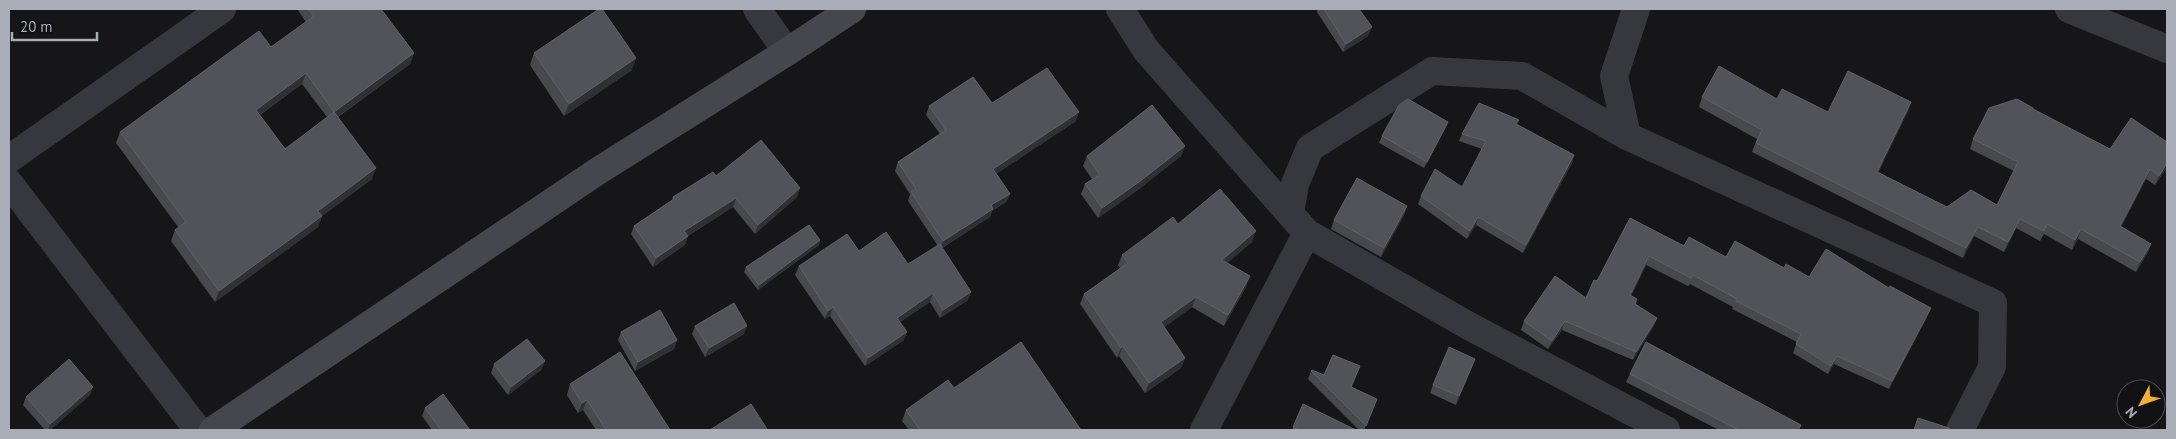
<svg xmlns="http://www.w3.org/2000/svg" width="2176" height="439" font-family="'PT Sans',sans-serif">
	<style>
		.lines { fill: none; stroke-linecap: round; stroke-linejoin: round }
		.street { stroke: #37383d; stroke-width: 28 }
		.secondary { stroke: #45474d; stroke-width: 28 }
		.wall { fill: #47494d; fill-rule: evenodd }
		.shaded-wall { fill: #2f3033 }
		.building { fill: #525359; stroke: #5f6168; fill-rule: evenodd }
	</style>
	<rect width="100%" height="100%" fill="#161618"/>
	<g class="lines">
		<path class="street" d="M757,9L787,52
			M1120,9L1146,50L1307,233L1469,326L1666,430
			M2069,9L2167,49
			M1627,136L1614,76L1636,9
			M9,159L222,9
			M9,183L198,430
			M1290,213L1295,184L1310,148L1432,71L1522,76L1627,136L1993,303L1992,367L1960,430
			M1204,430L1307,233"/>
		<path class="secondary" d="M213,430L598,171L787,52L852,9"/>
	</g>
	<path class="wall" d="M297,9H381L414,53L410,64L338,117L372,179L322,216L318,227L215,302L171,241L175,230L179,228L116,143L120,132L271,47L306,22ZM302,84L327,117L285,149L260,115Z
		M1318,9H1359L1368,36L1343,52L1317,12Z
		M534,53L632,70L564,116L530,65Z
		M1702,97L1777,99L1828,112L1911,102L1908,111L1878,172L1947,207L1997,205L2014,171L1970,149L1973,139L2033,110L2110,149L2167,142V167L2155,185L2146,179L2121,227L2151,244L2147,254L2136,272L2078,239L2072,250L2044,234L2040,241L2016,228L2004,252L1974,236L1963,258L1752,152L1757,139L1699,107Z
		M992,103L1076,121L996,174L1010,194L1006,202L992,211L990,217L942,248L968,300L940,318L930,302L900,322L904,340L865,366L830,316L825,319L795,275L799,266L859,251L908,264L938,246L908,201L910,194L895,171L898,162L940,134L926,115L929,106Z
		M1517,125L1574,155L1572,163L1523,253L1476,225L1467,239L1418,204L1421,196L1462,187L1482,149L1459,141L1462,134Z
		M1445,129L1424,168L1379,143L1382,136Z
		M1185,146L1181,156L1135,192L1098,218L1081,194L1085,184L1092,179L1083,166L1087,156Z
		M716,176L797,197L755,234L733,207L688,236L685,245L653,267L631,234L634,226L672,200L673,197Z
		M1407,206L1404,215L1381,257L1331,229L1334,220Z
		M1630,218L1684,246L1726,257L1784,268L1927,317L1889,389L1834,364L1828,374L1793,353L1797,342L1732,309L1733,307L1690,284L1688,286L1646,265L1631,296L1635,304L1657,318L1653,327L1633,360L1562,330L1548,349L1521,330L1524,321L1586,298L1597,281Z
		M1178,224L1252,242L1227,263L1246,287L1224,326L1192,307L1164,327L1185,358L1181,368L1145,393L1119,356L1117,358L1080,304L1084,294L1120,268L1118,265L1122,255Z
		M820,240L819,245L758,290L744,272L746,267Z
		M695,326L744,334L705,357L692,334Z
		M621,332L677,340L674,349L635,371L618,340Z
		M1475,359L1456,405L1430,393L1433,385Z
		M545,361L541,370L508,395L491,373L494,364Z
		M1360,366L1351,387L1377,399L1364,430H1359L1308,379L1311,371L1324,375Z
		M1630,374L1801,425L1799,430H1719L1626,382Z
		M570,384L670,430H596L583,410L578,413L567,395Z
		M954,388L1081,430H909L902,421L906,410Z
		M90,395L50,430H45L23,405L26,397Z
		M1303,404L1356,430H1292Z
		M425,408L470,430H432L422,416Z"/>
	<path class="shaded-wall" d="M1372,27L1368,36L1343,52L1346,44Z
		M414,53L410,64L330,122L334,112Z
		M636,58L632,70L564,116L569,104Z
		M306,73L302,84L252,120L256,110Z
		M1911,102L1908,111L1874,182L1877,172Z
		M1079,112L1076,121L990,178L993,169Z
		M1448,122L1445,129L1424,168L1427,162Z
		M1185,146L1181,156L1135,192L1098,218L1102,208Z
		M1574,155L1572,163L1523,253L1526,245Z
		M2167,163V167L2155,185L2159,176Z
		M376,168L372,179L315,221L318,211Z
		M2150,169L2146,179L2116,236L2120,226Z
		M800,188L797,197L755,234L758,225Z
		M1010,194L1006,202L992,211L990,217L940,249L943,241L991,205Z
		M736,198L733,207L681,240L684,231Z
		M1407,206L1404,215L1381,257L1384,248Z
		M322,216L318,227L215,302L219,291Z
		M1478,217L1476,225L1467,239L1470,231Z
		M2020,219L2016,228L2004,252L2008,242Z
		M1978,227L1974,236L1963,258L1966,248Z
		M2081,229L2078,239L2072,250L2075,240Z
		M1256,231L1252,242L1218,271L1222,260Z
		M688,236L685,245L653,267L656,258Z
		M820,240L819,245L758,290L759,285Z
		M2151,244L2147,254L2136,272L2140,262Z
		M1649,256L1646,265L1626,304L1630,295Z
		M1250,276L1246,287L1224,326L1228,315Z
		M971,292L968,300L940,318L943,310Z
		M933,293L930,302L894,326L897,318Z
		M1196,297L1192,307L1157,333L1161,322Z
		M833,307L830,316L825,319L828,311Z
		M1931,308L1927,317L1889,389L1892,381Z
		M1657,318L1653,327L1633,360L1636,352Z
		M1565,321L1562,330L1548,349L1552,341Z
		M747,326L744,334L705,357L709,348Z
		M907,332L904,340L865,366L868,358Z
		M677,340L674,349L635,371L638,362Z
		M1123,346L1119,356L1117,358L1121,348Z
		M1837,356L1834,364L1828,374L1831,366Z
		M1185,358L1181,368L1145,393L1149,383Z
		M1475,359L1472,367L1456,405L1459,396Z
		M545,361L541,370L508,395L511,387Z
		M93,387L90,395L50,430H48L50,424Z
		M587,400L583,410L578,413L582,403Z"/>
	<path class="building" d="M308,9H381L414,53L334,112L376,168L318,211L322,216L219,291L175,230L186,222L120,132L259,31L271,47L314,16ZM306,73L334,112L285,149L256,110Z
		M599,9H602L636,58L569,104L534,53Z
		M1324,9H1359L1372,27L1346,44Z
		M1719,66L1777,99L1782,89L1828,112L1848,71L1911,102L1877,172L1947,207L1971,190L1997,205L2018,162L1973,139L1989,108L2017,99L2033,108V109L2110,149L2131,118L2167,142V163L2159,176L2150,169L2120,226L2151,244L2140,262L2081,229L2075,240L2047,224L2044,231L2020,219L2008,242L1978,227L1966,248L1756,143L1762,130L1702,97Z
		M1047,68L1079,112L993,169L1010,194L991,205L993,209L943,241L911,192L916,189L898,162L946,130L929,106L973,77L992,103Z
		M1408,99L1448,122L1427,162L1382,136L1399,105Z
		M1479,103L1519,120L1516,124L1574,155L1526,245L1478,217L1470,231L1421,196L1435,169L1462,187L1486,141L1462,134Z
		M1152,105L1185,146L1139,182L1102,208L1085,184L1100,175L1087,156Z
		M761,140L800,188L758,225L736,198L684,231L688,236L656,258L634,226L674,199L673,197L713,172L716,176Z
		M1357,178L1407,206L1384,248L1334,220Z
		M1220,189L1256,231L1222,260L1250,276L1228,315L1196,297L1161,322L1185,358L1149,383L1123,346L1121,348L1084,294L1128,263L1122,255L1173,217L1178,224Z
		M1630,218L1684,246L1689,237L1726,257L1735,241L1784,268L1786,264L1809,277L1826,249L1889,288L1890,286L1931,308L1892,381L1837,356L1831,366L1796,344L1801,334L1736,301L1737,299L1693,275L1691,278L1649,256L1630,295L1637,299L1635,304L1657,318L1636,352L1565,321L1552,341L1524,321L1555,276L1586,298L1594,280L1597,281Z
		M809,225L820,240L759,285L746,267Z
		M886,232L908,264L940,244L971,292L943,310L933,293L897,318L907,332L868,358L833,307L828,311L799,266L847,234L859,251Z
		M734,303L747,326L709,348L695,326Z
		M660,310L677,340L638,362L621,332Z
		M527,339L545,361L511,387L494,364Z
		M1021,342L1081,430H920L906,410L948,380L954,388Z
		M1646,342L1801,425L1798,430H1739L1630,374Z
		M1449,347L1475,359L1459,396L1433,385Z
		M620,352L670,430H606L587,400L582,403L570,384Z
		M1333,355L1360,366L1351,387L1377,399L1366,426L1311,371L1312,370L1324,375Z
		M69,359L93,387L50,424L26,397Z
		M443,394L470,430H441L425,408Z
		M751,404L767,429L765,430H710Z
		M1303,404L1356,430H1299L1293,427Z
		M1918,418L1949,428L1950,430H1914Z"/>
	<rect width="2176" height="439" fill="none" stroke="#a8adb8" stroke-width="20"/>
	<g transform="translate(2141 404) rotate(229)"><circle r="24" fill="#111113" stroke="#4d4f55"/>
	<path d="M0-4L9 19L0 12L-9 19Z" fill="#f2b134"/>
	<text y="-8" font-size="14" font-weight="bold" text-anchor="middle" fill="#a8adb8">N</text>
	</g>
	<path d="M12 32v8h85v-8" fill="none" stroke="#a8adb8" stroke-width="2.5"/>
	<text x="20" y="32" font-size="15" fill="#a8adb8" stroke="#111113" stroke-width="4" paint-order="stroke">20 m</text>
</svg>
